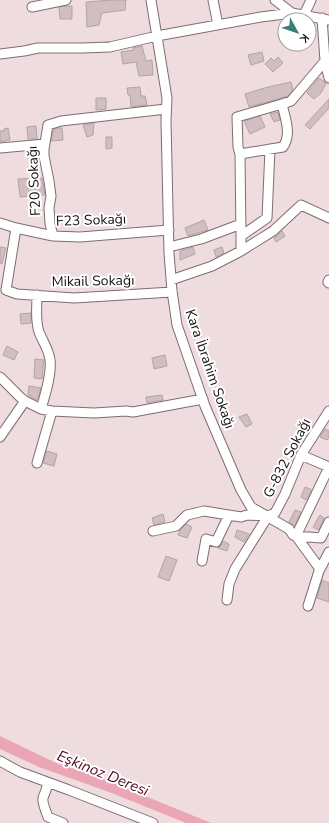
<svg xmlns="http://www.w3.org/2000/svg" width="329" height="823" font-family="'Nunito Sans',sans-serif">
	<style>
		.water { fill: #eaa6b4 }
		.building { fill: #d0bec1; stroke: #b4a2a5 }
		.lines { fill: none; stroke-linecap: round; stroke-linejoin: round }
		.minor-casing { stroke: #7e6d70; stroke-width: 11 }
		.minor { stroke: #fff; stroke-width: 9 }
		.labels { text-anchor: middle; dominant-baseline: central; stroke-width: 4; stroke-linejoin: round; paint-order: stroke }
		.street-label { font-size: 14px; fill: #150f10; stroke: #fff }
		.water-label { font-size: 15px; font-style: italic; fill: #550524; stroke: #fff }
	</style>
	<rect width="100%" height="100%" fill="#efdcdf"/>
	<path class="water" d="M0,736L56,763L96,776L211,823H186L109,792L39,767L0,749Z"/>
	<path class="building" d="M112,0H126L125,10L102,13L99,25L87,27L86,2Z
		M66,6H72V19H60L59,7Z
		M142,46L146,61L152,60L153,75L139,76L136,62L123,64L121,52L134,50L133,48Z
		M262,52L264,61L251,65L248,55Z
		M278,57L283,63L273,72L265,64L271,58L274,61Z
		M319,78L326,83L321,93L314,99L307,93Z
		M291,82L293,90L288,96L249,107L245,94L268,87Z
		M140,87L141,96H145L147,105L131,107L130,95H128L127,88Z
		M96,98H106V109L96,110Z
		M329,99V108L310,129L305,125Z
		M278,112L280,120L274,122L270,114Z
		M260,116L265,127L250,134L244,121Z
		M94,123L93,135L87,137L83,125Z
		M36,126L37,139H28L27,127Z
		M8,128L10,140L0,142V131H4V129Z
		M57,128H62L63,140L51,141L53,130Z
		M106,137H112V148L106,149Z
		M42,178L45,195L20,197L18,179Z
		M204,220L208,230L188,236L185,228Z
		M282,231L285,236L276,242L274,238Z
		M0,247L6,248L2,264L0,263Z
		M193,247L195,254L180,260V251Z
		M222,247L224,253L216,257L214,250Z
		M31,313V323L21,324L20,314Z
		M7,346L18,352L14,360L3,355Z
		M165,355L167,366L154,369L152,358Z
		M35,359L44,360L42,379L34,378Z
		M29,386L41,388L37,400L28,395Z
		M162,395L163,400L147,403L146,397Z
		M247,414L252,424L246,427L239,417Z
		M325,429L329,431V438L327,440L320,437Z
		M47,451L57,454L54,466L43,463Z
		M305,487L312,490L306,500L301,497Z
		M295,510L301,512L295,525H293L289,522Z
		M163,514L165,522L154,525L152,518Z
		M320,515L324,518L319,530L313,527Z
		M186,524L192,527L187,538L178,535L180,530Z
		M237,530L249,534L244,542L235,537Z
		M223,541L229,544L227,551L218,548L221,545Z
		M166,556L177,560L169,581L158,577Z
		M322,580L329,583V602L317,598Z"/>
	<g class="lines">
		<g class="minor-casing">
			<path id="minor" d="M151,0L167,98L166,121L169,253L172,291L177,325L205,406L241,490L251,507L289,529L293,535L296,536L320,569
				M213,0L218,25
				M275,0L292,13
				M32,7L66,0
				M304,15L311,0
				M0,54L24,51L38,48H83L110,47L157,36L261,17L292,13L329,20
				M325,61L329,78
				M282,104C285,118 292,134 283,147L240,154L238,147L237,117L282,104L291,101L325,61L322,18
				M0,148L45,144
				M240,154L241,236
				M0,223L16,228L53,236L80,237L169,230
				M16,228L6,290L17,294L74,298L172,292
				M53,236L50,224L49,208L51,196L49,181L44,156V149L48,125L61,121L166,109
				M169,247L201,239L241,224
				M241,251V236L267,218L270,149
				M171,280L212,266L241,251L273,231L301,205L329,218
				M329,280L328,282L329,283
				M37,295C37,307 35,320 39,332C43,342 49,350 50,360C52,374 45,395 41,409
				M0,377L20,397L25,401L41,409L52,411L94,413L126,411L133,412L203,399
				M0,437L25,401
				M301,455L329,467
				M37,463L52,411
				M329,467L296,536L321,538L329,522
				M153,531L176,526L187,515L204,511L241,517L247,515L268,516L275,513L285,494L301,455L329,411
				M202,561L206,539L216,542L229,515
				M227,600L229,584L235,569L268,516
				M308,606L319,571L329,552
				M0,761L20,772L69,790L153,823
				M47,782C48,789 45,791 43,798C42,803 46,811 48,817L63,823"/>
		</g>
		<use href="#minor" class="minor"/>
	</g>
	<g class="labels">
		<g class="street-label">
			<text transform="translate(34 181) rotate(-93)">F20 Sokağı</text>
			<text transform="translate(91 220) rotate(-2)">F23 Sokağı</text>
			<text transform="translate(93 281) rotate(-1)">Mikail Sokağı</text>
			<text transform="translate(210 369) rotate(71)">Kara İbrahim Sokağı</text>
			<text transform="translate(287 458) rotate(-63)">G-832 Sokağı</text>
		</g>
		<g class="water-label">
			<text transform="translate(103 773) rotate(22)">Eşkinoz Deresi</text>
		</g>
	</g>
	<g transform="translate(297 32) rotate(130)"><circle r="19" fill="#ffffff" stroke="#a19f9f"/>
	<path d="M0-3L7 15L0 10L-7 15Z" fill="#387f77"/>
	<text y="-6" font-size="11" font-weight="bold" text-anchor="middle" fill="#150f10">K</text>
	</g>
</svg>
